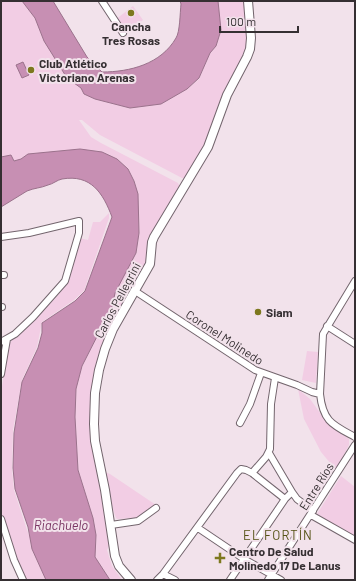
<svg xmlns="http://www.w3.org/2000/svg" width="356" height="581" font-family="Barlow,sans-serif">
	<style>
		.green { fill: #f2cde4 }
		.water { fill: #c78fb3; stroke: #9b728c }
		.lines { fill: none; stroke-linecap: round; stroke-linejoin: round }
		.minor-casing { stroke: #73656d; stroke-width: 8 }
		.tertiary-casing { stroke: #73656d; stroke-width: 10 }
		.minor { stroke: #fff; stroke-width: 6 }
		.tertiary { stroke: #fff; stroke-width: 8 }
		.poi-dot { fill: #7d781e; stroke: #f2e2eb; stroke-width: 1.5 }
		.labels { text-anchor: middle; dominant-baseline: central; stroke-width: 4; stroke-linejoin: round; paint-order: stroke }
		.poi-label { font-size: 12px; font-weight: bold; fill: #352f32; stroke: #f2e2eb; text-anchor: start }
		.street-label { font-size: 12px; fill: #352f32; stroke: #f2e2eb }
		.water-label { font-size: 13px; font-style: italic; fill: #793563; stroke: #f2e2eb }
		.neighbourhood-label { font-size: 13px; letter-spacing: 1px; fill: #555215; stroke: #f2e2eb }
	</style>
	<rect width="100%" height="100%" fill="#f2e2eb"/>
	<path class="green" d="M1,1H22L35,18L44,41L67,78L81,88L84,94L95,99L130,108L161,104L187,89L199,79L210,53L216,46L221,30L218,1H244L248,30L247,48L242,60L229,82L205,147L188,178H182L100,135L82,120H79L91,137L101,143L178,183L181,189L155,231L150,260L112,329L94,393L110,544L107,550L112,566L122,580H110L95,557L96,535L93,518L78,470L75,417L76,389L82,366L112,307L115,293L136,253L139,233L134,181L128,169L117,159L28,154L21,159L14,161L11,155L1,157Z
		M133,6L143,20L130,31L123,33L115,20Z
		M109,213V218L84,291L74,300L42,322L37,347L22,380L13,430L12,470L14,490L27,530L47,580H25L14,556L1,514V392L9,344L14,337L50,301L54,300L68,282L72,270L71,265L79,238L88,240L93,222H100Z
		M307,351L318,352L316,383L302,380Z
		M298,389L310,399L328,424L349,439V445L336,470L321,452L304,419Z
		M105,472L110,474L156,505L136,518L117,519C113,515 107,481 105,472Z
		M341,476L355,487V537L317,514Z"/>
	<path class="water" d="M22,1H53L87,57L102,72C130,72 161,64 176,38C180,32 180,13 181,4L180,1H218L221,30L216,46L210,53L199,78L187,89L161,104L130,108L95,99L84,94L81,88L67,78L44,41L35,18Z
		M23,62L29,75L22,78L16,65Z
		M80,149L102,152L117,159L128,169L134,181L138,194L139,233L136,253L115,293L112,307L82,366L76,389L75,417L78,470L93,518L96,535L95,557L110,580H46L32,549L28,527L15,489L13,468L14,433L22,382L38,348L42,333V323L75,301L85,291L112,217C103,193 91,174 62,179C57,180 53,184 48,185C41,188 34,188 27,191C18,196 10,202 1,207V157L11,155L14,161L21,159L28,154Z"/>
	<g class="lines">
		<g class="minor-casing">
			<path id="minor" d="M102,1L123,33
				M1,237L29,233L79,221V233L65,281L33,317L15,334L1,342
				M1,275H4
				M355,281L323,334L320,394C323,422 333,425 355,437
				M135,291L255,370L297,385L312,392L320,394
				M1,307H2
				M327,326L355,344
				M1,374L7,339
				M240,423L250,404L261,373
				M269,453L292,492
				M252,473L266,457L270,449L271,404L275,378
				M311,515L355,540
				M1,519L14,560L23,580
				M111,525L138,521L156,508
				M198,528L244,559L281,580
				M163,574L175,580
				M157,580L163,574L237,473L241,469L246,470L252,473L285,499L292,492L297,499L313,511
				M230,580L285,499
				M268,580L355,445"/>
		</g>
		<g class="tertiary-casing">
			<path id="tertiary" d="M131,580L119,566L115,556L105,490L95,441L94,424L95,393L99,370L105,349L113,329L150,264L152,242L154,237L208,147L227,95L247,57L250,49L251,38L248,1"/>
		</g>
		<use href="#minor" class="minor"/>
		<use href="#tertiary" class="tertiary"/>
	</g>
	<g class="poi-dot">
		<circle cx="131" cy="13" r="4"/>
		<circle cx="31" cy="70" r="4"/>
		<circle cx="258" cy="312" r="4"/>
		<path d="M218 552h4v4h4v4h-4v4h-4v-4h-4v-4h4z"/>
	</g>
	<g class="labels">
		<g class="poi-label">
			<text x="131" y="26" text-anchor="middle">Cancha<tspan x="131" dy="14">Tres Rosas</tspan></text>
			<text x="39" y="63">Club Atlético<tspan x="39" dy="14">Victoriano Arenas</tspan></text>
			<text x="266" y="312">Siam</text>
			<text x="229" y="551">Centro De Salud<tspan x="229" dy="14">Molinedo 17 De Lanus</tspan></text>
		</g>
		<g class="street-label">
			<text transform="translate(117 300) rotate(-62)">Carlos Pellegrini</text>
			<text transform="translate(225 337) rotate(33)">Coronel Molinedo</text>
			<text transform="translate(316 486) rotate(-58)">Entre Ríos</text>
		</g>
		<g class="water-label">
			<text x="61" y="525">Riachuelo</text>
		</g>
		<g class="neighbourhood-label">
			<text x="278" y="535">EL FORTÍN</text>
		</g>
	</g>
	<rect width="356" height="581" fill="none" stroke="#352f32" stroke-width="4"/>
	<path d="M220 26v6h78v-6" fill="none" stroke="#352f32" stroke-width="2"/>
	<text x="226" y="26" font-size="12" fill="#352f32" stroke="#f2e2eb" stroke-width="3" paint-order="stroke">100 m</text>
</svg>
